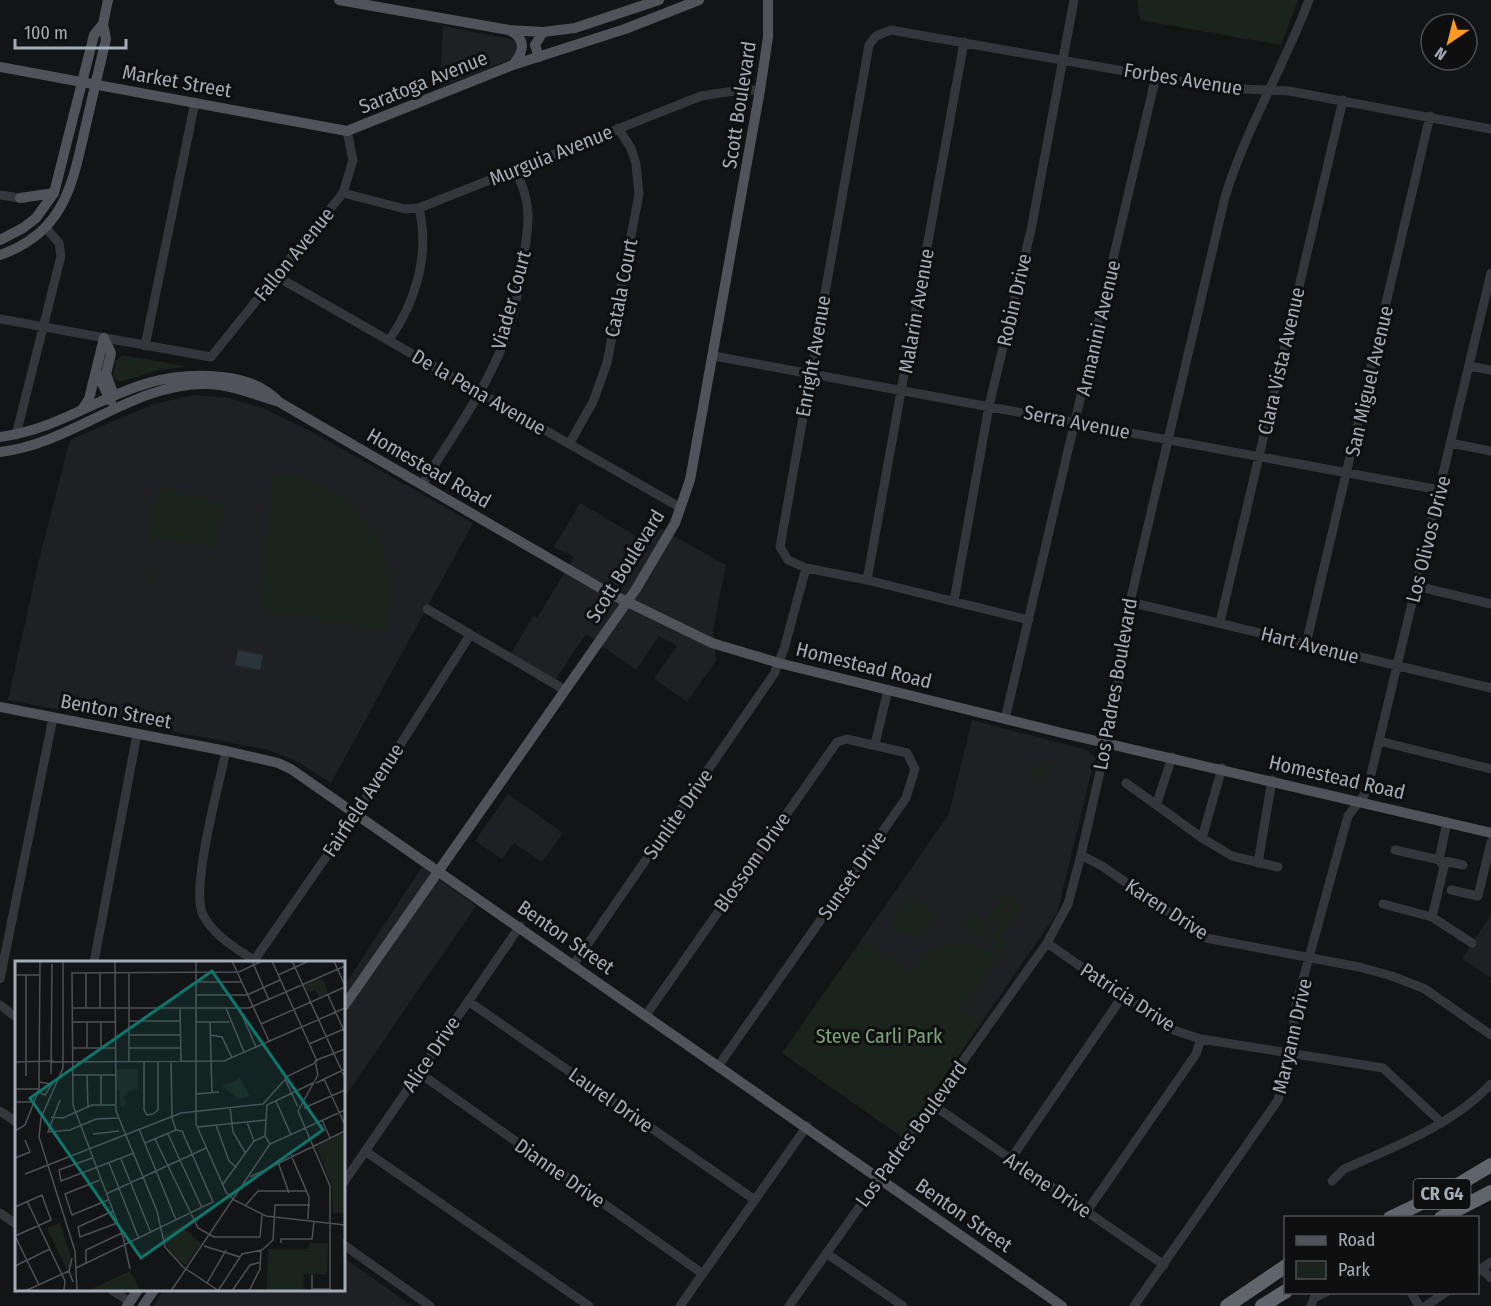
<svg xmlns="http://www.w3.org/2000/svg" width="1491" height="1306" font-family="'Fira Sans Condensed',sans-serif">
	<style>
		.built { fill: #1f2023 }
		.green { fill: #1b241c }
		.water { fill: #29353a }
		.lines { fill: none; stroke-linecap: round; stroke-linejoin: round }
		.minor { stroke: #34363b; stroke-width: 9 }
		.major { stroke: #50535a; stroke-width: 10 }
		.highway { stroke: #60656c; stroke-width: 14 }
		.labels { text-anchor: middle; dominant-baseline: central; stroke-width: 6; stroke-linejoin: round; paint-order: stroke }
		.shield { fill: #0f0f10; stroke: #777d85; stroke-width: 1.5 }
		.shield-label { font-size: 18px; font-weight: bold; fill: #a4acb7 }
		.street-label { font-size: 20px; fill: #a4acb7; stroke: #0f0f10 }
		.park-label { font-size: 20px; fill: #7ca37a; stroke: #0f0f10 }
		.inset-road { fill: none; stroke: #4d5156; stroke-width: 1.5 }
		.view { fill: #0f766e; fill-opacity: 0.15; stroke: #0f766e; stroke-width: 3 }
		.inset-edge { fill: none; stroke: #a4acb7; stroke-width: 3 }
	</style>
	<rect width="100%" height="100%" fill="#131416"/>
	<path class="built" d="M443,26L511,39L518,43L514,58L440,87Z
		M194,395L228,398L263,408L312,432L473,523L331,783L296,761L269,750L8,700L39,560L70,440L153,404Z
		M580,503L645,541L656,526L726,565L713,630L716,661L687,702L654,679L677,646L659,636L636,670L586,634L555,680L510,655L533,616L537,618L574,557L554,547Z
		M972,720L1087,750L1095,758L1057,913L981,1023L862,939L949,814Z
		M508,794L563,833L542,862L514,843L502,859L475,841Z
		M422,867L476,906L344,1098V986Z
		M1491,914V978L1462,959Z
		M344,1258L412,1306H153L164,1290H344Z"/>
	<path class="green" d="M1137,0H1298L1281,45L1140,20Z
		M122,355L185,366V367L160,370L119,382L113,376L116,361Z
		M272,474L299,476L348,499L378,537L391,577L387,632L259,609Z
		M157,489L225,501L217,549L148,536Z
		M145,563L159,565L155,583L142,579Z
		M1039,758L1051,767L1041,781L1029,772Z
		M1005,893L1013,899L994,925L986,919Z
		M910,896L937,915L921,936L911,938L890,925Z
		M1015,900L1023,906L1005,932L996,927Z
		M972,913L992,927L982,940L963,927Z
		M997,929L1011,939L1001,954L986,944Z
		M862,939L910,972C935,939 966,935 1000,957L963,1008L981,1023L902,1137L782,1053Z"/>
	<path class="water" d="M238,650L263,655L260,670L235,665Z"/>
	<g class="lines">
		<path class="minor" d="M343,193L405,209L419,208L701,96L734,91L760,90
			M0,195L20,198
			M276,276L681,508
			M0,319L211,357L343,193L353,160L347,131
			M389,340C416,302 430,254 419,208
			M145,346L195,102
			M714,356L1440,490
			M1469,366L1491,370
			M16,435L61,256L59,243L46,228
			M1450,443L1491,451
			M569,444L593,402L607,363L639,194L636,164L631,148L618,128
			M422,485C450,439 484,393 504,342C514,318 519,288 523,262C529,224 533,205 515,169
			M867,580L964,42
			M1416,586L1491,604
			M954,601L989,406L1031,230L1074,0
			M1130,602L1491,688
			M427,609L565,690
			M1029,620L867,580L806,568L788,560L780,547L869,45L876,36L891,30L1220,88L1289,91L1491,129
			M1220,622L1343,100
			M1306,644L1430,116
			M1005,719L1156,76
			M1379,741L1491,769
			M875,744L888,690
			M226,751C219,784 190,890 203,915C214,936 236,948 255,961
			M1126,783L1202,838L1232,856L1278,867
			M1157,803L1172,757
			M1202,838L1222,768
			M1395,850L1463,865
			M1081,855L1102,866L1206,938L1359,967L1392,976L1425,989L1491,1035
			M1258,863L1272,780
			M1451,890L1478,896L1491,842
			M1383,904L1432,917L1472,943
			M1432,917L1444,867L1439,860L1447,822
			M1047,943L1159,1021L1173,1030L1201,1039L1383,1068L1442,1123
			M94,962L137,734
			M253,962L356,814L470,635
			M574,964L774,674L784,649L806,568
			M0,979L53,718
			M468,1001L755,1200
			M0,1005L16,1017
			M646,1015L837,742L847,739L907,753L915,769L906,798L719,1065
			M418,1072L703,1274
			M933,1105L1164,1265
			M0,1111L16,1122
			M365,1151L589,1306
			M1010,1160L1122,997
			M1332,1181L1344,1169C1396,1146 1451,1126 1491,1084
			M344,1182L520,926
			M1087,1211L1196,1054L1201,1039
			M0,1213L16,1224
			M344,1245L430,1306
			M826,1253L903,1306
			M1481,1268L1491,1278
			M1478,1271L1491,1262
			M112,1290L130,1302
			M1411,1292L1419,1306
			M680,1306L807,1126
			M789,1306L1047,943L1068,904L1081,855L1117,697L1123,631L1130,602L1225,197C1246,128 1284,67 1309,0
			M1134,1306L1278,1100L1291,1043L1296,1005L1336,859L1348,816L1367,791L1491,273
			M1311,1306L1314,1298L1326,1292
			M1426,1306L1446,1292"/>
		<path class="major" d="M339,0L509,30L543,32L575,28L659,0
			M509,30C527,39 524,52 513,65
			M539,57L535,45L543,32
			M0,67L347,131L513,65L625,29L699,0
			M20,198L54,193
			M0,240L23,228L36,218L54,193L94,35L103,24
			M0,255C63,233 72,187 85,129C92,99 99,69 106,39L103,24L108,0
			M104,338L111,353L106,374L112,390L109,396
			M96,372L111,401
			M83,408L89,399L104,338
			M0,437C83,426 127,366 222,377C243,379 264,386 279,402
			M0,452C73,444 133,382 208,384C234,385 255,395 279,402L609,593L712,643L779,663L1062,733L1491,833
			M0,707L226,751L278,763L291,769L1062,1306
			M344,1006L636,589L675,523L690,480L760,90L768,37V0
			M127,1306L138,1290
			M143,1306L154,1290"/>
		<path class="highway" d="M1390,1218L1451,1189L1491,1165
			M1441,1218L1491,1192
			M1227,1306L1286,1266
			M1262,1306L1286,1291"/>
	</g>
	<g class="labels">
		<rect class="shield" x="1413.5" y="1179" width="57" height="30" rx="4.5"/>
		<g class="shield-label">
			<text x="1442" y="1194">CR G4</text>
		</g>
		<g class="street-label">
			<text transform="translate(1183 79) rotate(9)">Forbes Avenue</text>
			<text transform="translate(177 81) rotate(10)">Market Street</text>
			<text transform="translate(423 82) rotate(-22)">Saratoga Avenue</text>
			<text transform="translate(739 105) rotate(-81)">Scott Boulevard</text>
			<text transform="translate(551 155) rotate(-22)">Murguia Avenue</text>
			<text transform="translate(294 254) rotate(-51)">Fallon Avenue</text>
			<text transform="translate(621 288) rotate(-79)">Catala Court</text>
			<text transform="translate(511 300) rotate(-75)">Viader Court</text>
			<text transform="translate(1014 300) rotate(-77)">Robin Drive</text>
			<text transform="translate(916 311) rotate(-80)">Malarin Avenue</text>
			<text transform="translate(1098 328) rotate(-77)">Armanini Avenue</text>
			<text transform="translate(813 356) rotate(-80)">Enright Avenue</text>
			<text transform="translate(1281 361) rotate(-77)">Clara Vista Avenue</text>
			<text transform="translate(1369 381) rotate(-77)">San Miguel Avenue</text>
			<text transform="translate(479 392) rotate(30)">De la Pena Avenue</text>
			<text transform="translate(1077 422) rotate(11)">Serra Avenue</text>
			<text transform="translate(429 468) rotate(30)">Homestead Road</text>
			<text transform="translate(1428 539) rotate(-76)">Los Olivos Drive</text>
			<text transform="translate(625 566) rotate(-58)">Scott Boulevard</text>
			<text transform="translate(1310 645) rotate(14)">Hart Avenue</text>
			<text transform="translate(864 665) rotate(14)">Homestead Road</text>
			<text transform="translate(1115 684) rotate(-80)">Los Padres Boulevard</text>
			<text transform="translate(116 711) rotate(11)">Benton Street</text>
			<text transform="translate(1337 777) rotate(13)">Homestead Road</text>
			<text transform="translate(363 800) rotate(-57)">Fairfield Avenue</text>
			<text transform="translate(678 814) rotate(-55)">Sunlite Drive</text>
			<text transform="translate(752 862) rotate(-55)">Blossom Drive</text>
			<text transform="translate(852 875) rotate(-55)">Sunset Drive</text>
			<text transform="translate(1167 909) rotate(33)">Karen Drive</text>
			<text transform="translate(566 937) rotate(35)">Benton Street</text>
			<text transform="translate(1128 997) rotate(33)">Patricia Drive</text>
			<text transform="translate(1292 1036) rotate(-77)">Maryann Drive</text>
			<text transform="translate(431 1054) rotate(-56)">Alice Drive</text>
			<text transform="translate(611 1100) rotate(35)">Laurel Drive</text>
			<text transform="translate(911 1134) rotate(-54)">Los Padres Boulevard</text>
			<text transform="translate(560 1173) rotate(35)">Dianne Drive</text>
			<text transform="translate(1048 1185) rotate(34)">Arlene Drive</text>
			<text transform="translate(964 1215) rotate(35)">Benton Street</text>
		</g>
		<g class="park-label">
			<text x="879" y="1036">Steve Carli Park</text>
		</g>
	</g>
	<g transform="translate(15 961)">
		<rect width="330" height="330" fill="#131416"/>
		<path d="M304,18L309,20L313,32L304,36L300,29L293,32L289,24ZM101,108H123V128L114,129L107,138L112,139L109,146H106L104,129L101,128ZM225,117L235,135L223,138L207,125ZM330,172V252H318L317,225L301,185ZM45,262L55,293L56,306L52,309L32,267ZM167,265L186,283L170,305L154,289L148,274ZM295,282H313L312,313H289L288,330H252L253,288H294ZM115,310L126,330H72Z" fill="#1b241c"/>
		<path class="inset-road" d="M48,0V107L26,157L24,176L60,290L62,330M100,0L101,150L142,250L150,286L168,306L204,330M181,0V163L211,231L219,239L251,255L330,264M217,0L254,80M237,0L254,39M257,0L302,100M277,0L330,117M319,0L330,25M71,12V47M85,12V47M0,14H24M11,14V115M263,14L294,0M181,21H226M180,34H232L265,19M313,34L330,72M57,47H234L330,5M165,47L166,100M211,47L229,91M224,47L241,86M114,60H165M57,61H100M72,61V87M86,61V87M180,61H215M195,61L197,132M246,63L330,26M114,74H166M195,74L207,76L217,97M294,83L329,68M58,87H100M114,87H166M300,99L303,114L283,150L315,225V330M302,99L330,88M0,101L39,100M37,101L209,100L330,47M114,101V12M129,101V149L132,154L138,153M36,113L37,3M58,114H100M72,114L73,145M86,114V144M270,118L283,146M309,118L330,164M301,122L330,108M0,128H24M23,131L30,134L37,123L24,121M181,133L204,131M45,139L33,171L55,169L81,158L103,157M261,140L276,174M0,141H19M215,146L218,171L231,193M289,147L330,129M138,153L143,149V101M36,156L48,157L77,144H100M307,159L315,177M232,161L239,180M201,164L214,200L222,207M182,166L251,159M124,168L161,259M0,170L10,164L24,128L25,0M78,173L104,170M153,173L187,247M140,178L183,267L199,276H245L247,254M130,182L161,169M255,183L250,175L252,144L298,122M276,194L294,236L293,258M0,197L15,191L10,179M77,197L44,209L46,220L119,192M106,198L136,272M263,201L274,232M94,202L124,278M10,213L166,152L248,143L273,115L302,101M235,216L330,170M85,219L50,233L57,254L93,239M208,223L239,180L250,175M91,233L191,187M12,240L50,320L49,329L43,330M230,245L243,230H292M0,246L27,234L36,259L0,275M98,250L63,266L65,276L102,262M0,275L24,324M329,278L330,311M266,282V278H297L299,261M189,285L225,296M57,297L54,310L58,321M71,302V289L107,272M0,305L35,288M61,307L198,241L167,170L161,169L157,157L156,101M115,308L108,276L58,144L57,12L224,11L247,0M297,314V328H315M192,322L211,289M10,330L54,310M156,330L255,183L330,149M203,330L227,293L247,289L258,279L260,244H295M217,330L235,304L246,301M234,330L245,308L246,289"/>
		<path class="view" d="M197,10L308,169L126,297L15,137Z"/>
		<rect width="330" height="330" class="inset-edge"/>
	</g>
	<rect x="1284" y="1216" width="195" height="78" fill="#0f0f10" stroke="#4b4e53" stroke-width="1.5"/>
	<rect x="1296" y="1236" width="30" height="9" fill="#50535a" stroke="#4b4e53" stroke-width="1.5"/>
	<text x="1338" y="1246" font-size="18" fill="#a4acb7">Road</text>
	<rect x="1296" y="1261" width="30" height="18" fill="#1b241c" stroke="#4b4e53" stroke-width="1.5"/>
	<text x="1338" y="1276" font-size="18" fill="#a4acb7">Park</text>
	<g transform="translate(1449 42) rotate(215)"><circle r="28" fill="#0f0f10" stroke="#4b4e53" stroke-width="1.5"/>
	<path d="M0-4.5L10 22L0 15L-10 22Z" fill="#ff9922"/>
	<text y="-9" font-size="16" font-weight="bold" text-anchor="middle" fill="#a4acb7">N</text>
	</g>
	<path d="M15 39v9h111v-9" fill="none" stroke="#a4acb7" stroke-width="3"/>
	<text x="24" y="39" font-size="18" fill="#a4acb7" stroke="#0f0f10" stroke-width="4.5" paint-order="stroke">100 m</text>
</svg>
